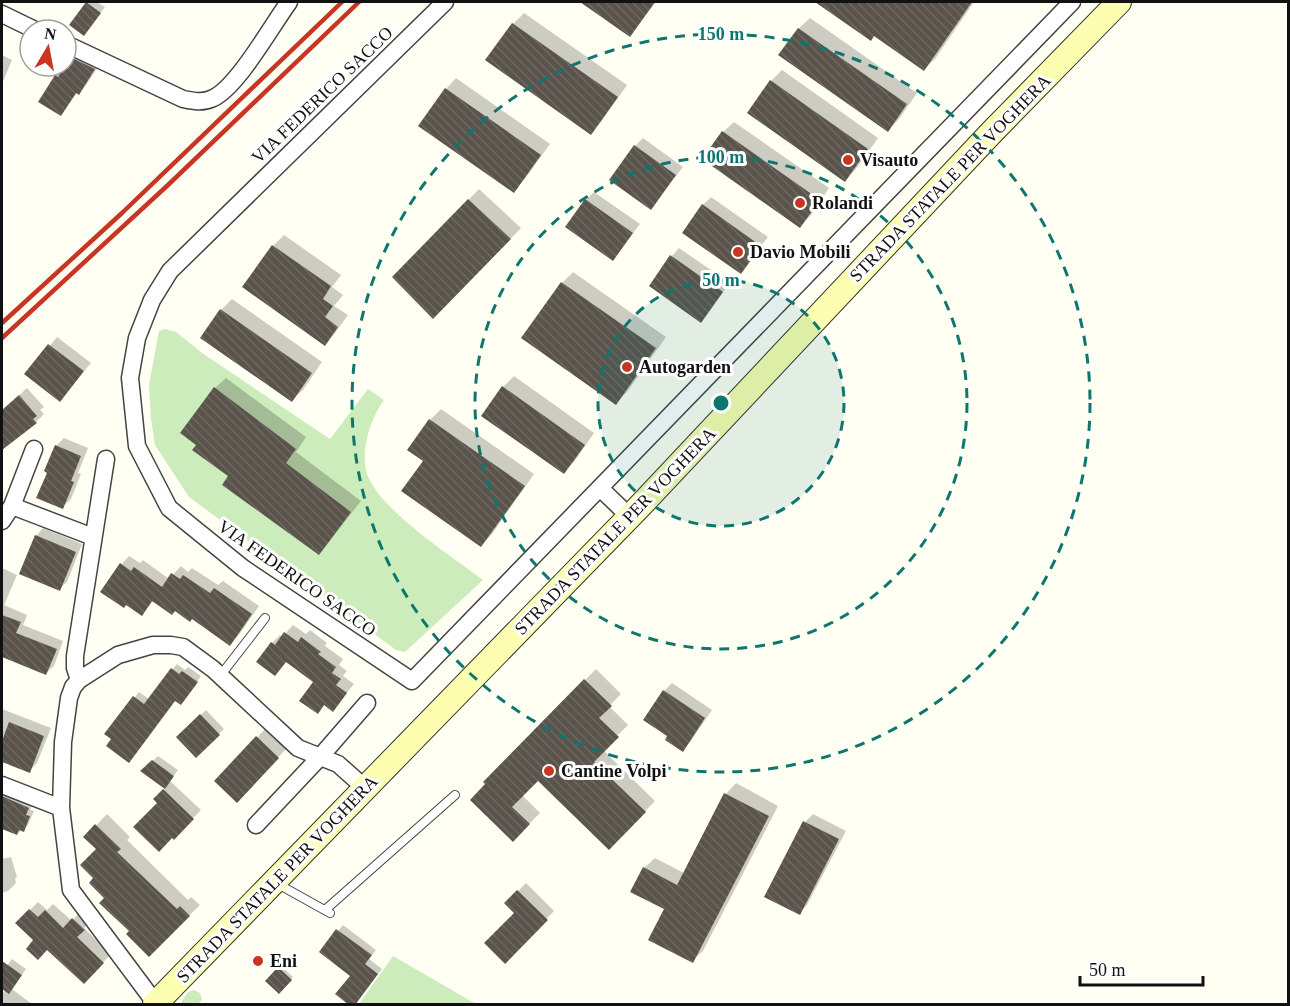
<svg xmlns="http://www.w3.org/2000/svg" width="1290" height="1006" font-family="'Times New Roman',serif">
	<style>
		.grass { fill: #cdecbb }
		.shadow { fill: #0003 }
		.building { fill: url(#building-back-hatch) }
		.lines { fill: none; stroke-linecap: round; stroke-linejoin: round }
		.lane-casing { stroke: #444; stroke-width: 10 }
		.street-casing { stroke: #444; stroke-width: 19 }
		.secondary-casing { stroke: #333; stroke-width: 26 }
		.lane { stroke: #fff; stroke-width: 8 }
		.street { stroke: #fff; stroke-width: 16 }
		.secondary { stroke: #fbffaf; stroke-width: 24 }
		.rail { stroke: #c83522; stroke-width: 4.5 }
		.ring { fill: none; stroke: #0f766e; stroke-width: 3; stroke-dasharray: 10 8 }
		.poi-dot { fill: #c83522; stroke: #fff; stroke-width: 2 }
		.labels { text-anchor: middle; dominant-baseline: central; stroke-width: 6; stroke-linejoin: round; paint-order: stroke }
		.street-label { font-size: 18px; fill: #111; stroke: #fff }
		.poi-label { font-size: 18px; font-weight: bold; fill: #111; stroke: #fff; text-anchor: start }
		.centre { fill: #0f766e; stroke: #fff; stroke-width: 3 }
		.ring-label { font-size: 18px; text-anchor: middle; font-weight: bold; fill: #0f766e; stroke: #fff; stroke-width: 6; stroke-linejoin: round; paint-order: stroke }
	</style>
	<defs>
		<pattern id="building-back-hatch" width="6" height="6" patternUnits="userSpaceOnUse" patternTransform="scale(1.5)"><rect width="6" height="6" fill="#5a544c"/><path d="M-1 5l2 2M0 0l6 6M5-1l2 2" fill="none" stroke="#6d6862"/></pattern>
	</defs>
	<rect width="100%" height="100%" fill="#fffff4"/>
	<path class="grass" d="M165,329L176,332L202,353L330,439L368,389L384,400C371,418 361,447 366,470C373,506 453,557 483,580L405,652L396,650L189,497L155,445L151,419L149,385L159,331Z
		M393,956L476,1004H359Z
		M194,990L200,993L202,1000L198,1004H180L188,992Z"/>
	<path class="shadow" d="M89,2H97L105,7L84,34Z
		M582,2H656L630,35Z
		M818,2H974L935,59L924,69L875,35L871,39Z
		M524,13L627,85L601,122L591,133L487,60L513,24Z
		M810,18L917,93L899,119L888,130L781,55L799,28Z
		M79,50L102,61L86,85L77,93L61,114L56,76Z
		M2,55L12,60L2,84Z
		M782,70L878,138L856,169L845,180L771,81Z
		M456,78L550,144L524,180L513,191L446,89Z
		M734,122L829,188L811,215L800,226L723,132Z
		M643,138L683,167L651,208L635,146Z
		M479,189L521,228L433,317L394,277Z
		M594,192L640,224L613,259L586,200Z
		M711,197L768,237L741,272L703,205Z
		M284,235L341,275L332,287L343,295L334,306L348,315L335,333L325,344L244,287L273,246Z
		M679,248L730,283L701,321L672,256Z
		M573,272L666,337L627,392L616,403L523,338L562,283Z
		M232,299L322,362L303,390L292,400L202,337L221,310Z
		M57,337L91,363L60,400L27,374Z
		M514,376L594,433L574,462L563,472L503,387Z
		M226,378L306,437L296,452L361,501L329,542L319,553L230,476L199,445L215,388Z
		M27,388L44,407L40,410L44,414L36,422L2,445V411Z
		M441,409L534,474L492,534L481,545L425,460L409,450L430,420Z
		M64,438L88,448L78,473L81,474L71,499L62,507L49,472L56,446Z
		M43,528L82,544L67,582L59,589L36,536Z
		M129,556L140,563L143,560L169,579L181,566L188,572L192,568L218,585L223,581L259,606L238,636L230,644L192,618L154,600L142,614L122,564Z
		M2,568L17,575L4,605L27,615L23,625L63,641L54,666L46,673L2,655Z
		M293,625L306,634L310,630L327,643L325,646L343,659L339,665L347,671L343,676L354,684L333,710L325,704L317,712L315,682L287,661L275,674L272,643L280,635L282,637Z
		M177,664L185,670L188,667L201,676L186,698L175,699L113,739L107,734L139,692L149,699Z
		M596,669L621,694L609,706L628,725L603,750L655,801L609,848L538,779L522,795L540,813L513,840L485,782Z
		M672,683L712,710L690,742L682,750L669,736L664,691Z
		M2,709L51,728L37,763L29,771L2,760V745L5,737L2,736Z
		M206,710L224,729L196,756L178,737Z
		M265,729L286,749L237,801L216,781Z
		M158,756L178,770L170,781L201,810L174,838L159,803L155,799L166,788L142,771Z
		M736,783L778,806L703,951L692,961L644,868L655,858L684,873L726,794Z
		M8,792L33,802L30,810L34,811L28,825L17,834L2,828V801Z
		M107,814L130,837L127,840L188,900L191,897L200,905L149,955L106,898L96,878L98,849L85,837Z
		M813,814L846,831L807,905L799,913L766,896L805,822Z
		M11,857L17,877L15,879L16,883L8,891L2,893V859Z
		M526,883L554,911L505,961L516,913L506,903Z
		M38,902L47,910L53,904L72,921L81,911L91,921L84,928L111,954L84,982L17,923Z
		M343,925L376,950L369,959L382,969L358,1000L352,976L321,952Z
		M12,959L26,969L12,989L32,1004H2V994L6,990L2,987V972Z
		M281,966L293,977L279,992L267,981Z"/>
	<path class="building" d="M86,2L101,13L84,36L69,25Z
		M580,2H655L630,37Z
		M815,2H972L924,71L874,36L871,41Z
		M512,23L618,97L591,135L485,60Z
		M798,28L907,104L888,132L778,55Z
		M70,57L95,69L79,95L76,93L61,116L38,102L55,75L58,77Z
		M770,80L868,149L845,182L747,113Z
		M445,88L541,155L514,193L418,126Z
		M722,131L820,200L800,228L702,159Z
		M634,145L676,175L651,210L609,180Z
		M468,199L511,239L433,319L392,277Z
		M585,199L633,233L613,261L565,227Z
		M702,204L761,246L741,274L682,233Z
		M272,245L331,286L323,299L333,306L325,317L338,327L325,346L242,287Z
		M670,255L723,292L701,323L649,286Z
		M561,282L656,348L616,405L521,338Z
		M220,309L312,373L292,402L200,338Z
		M48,344L84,371L60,402L24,374Z
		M502,386L585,445L564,474L481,416Z
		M214,387L296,449L286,463L351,512L319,555L222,485L228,476L192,450L196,445L180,433Z
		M19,395L37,416L33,419L37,423L2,450V410Z
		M429,419L525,486L481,547L401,491L423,461L407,450Z
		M55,445L81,456L71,481L74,482L63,509L36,498L47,473L44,471Z
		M35,535L76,552L60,591L19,574Z
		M120,563L131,571L134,567L162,587L171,573L180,579L183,575L210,593L214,588L252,614L230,646L192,619L190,622L175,611L172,615L152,601L142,616L126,605L124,608L100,592Z
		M2,615L21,622L16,633L57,649L46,675L2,657Z
		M284,632L298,642L301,637L321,652L318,654L336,667L332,673L341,679L336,685L347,693L333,712L324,705L318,714L299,701L313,682L286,662L275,676L256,662L271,642L275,645Z
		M171,668L179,674L182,671L198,682L181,705L175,701L129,763L106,746L111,739L104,734L133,696L144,704Z
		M584,679L612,706L599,718L619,737L594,762L646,812L609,850L538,781L512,807L530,824L513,842L470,800L485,784L483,782Z
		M663,690L705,718L683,752L665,740L667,736L643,720Z
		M200,714L220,735L196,758L176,737Z
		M9,722L44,736L30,773L2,762V741Z
		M256,736L279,758L237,803L214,781Z
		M152,760L174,776L165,789L140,771Z
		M163,789L194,819L174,840L172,838L159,852L133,827L157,803L153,799Z
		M724,793L769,816L693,963L648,940L664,909L630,892L643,867L677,885Z
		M2,796L29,808L26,815L30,816L24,832L19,830L17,835L2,829Z
		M803,821L839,839L800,915L764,897Z
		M95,824L121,849L117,852L177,909L180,906L190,916L149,957L126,934L129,931L99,903L104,898L89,883L93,878L80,865L96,849L83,837Z
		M517,890L548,920L505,964L484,943L514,913L504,903Z
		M29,909L38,917L45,910L63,928L72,918L85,930L77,937L104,963L84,984L47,950L38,960L26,949L33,940L15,923Z
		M336,929L372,955L365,964L378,974L355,1005H349L335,994L350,976L319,952Z
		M2,961L22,975L9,994L2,989Z
		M278,967L292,980L279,994L265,981Z"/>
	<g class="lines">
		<g class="lane-casing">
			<path id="lane" d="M220,676L265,618
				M276,883L330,913
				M325,910L455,795"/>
		</g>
		<g class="street-casing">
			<path id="street" d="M445,2L170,271L152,300L137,338L130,378L137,446L169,508L243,568L412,681L1072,2
				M2,14L35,30
				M66,44L183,99C193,101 202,103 211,99C236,90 272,25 289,2
				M600,488L630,517
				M12,506L34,449
				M2,521L12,506L93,537
				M79,680L75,668V656L106,459
				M2,785L61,808
				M256,825L320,757L367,703
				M156,1004L71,890L61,808L63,742L69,698L73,687L79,680L118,655L153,645H171L183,647L213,669L298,748L338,764L365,788"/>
		</g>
		<g class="secondary-casing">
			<path id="secondary" d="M155,1004L639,507L991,133L1119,2"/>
		</g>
		<use href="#lane" class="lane"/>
		<use href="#street" class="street"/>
		<use href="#secondary" class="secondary"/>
		<path class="rail" d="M2,323L122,213L342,2
			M2,338L168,185L359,2"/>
	</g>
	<circle cx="721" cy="403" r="123" fill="#0f766e" fill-opacity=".12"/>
	<g class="ring">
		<circle cx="721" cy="403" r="123"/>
		<circle cx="721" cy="403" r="246"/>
		<circle cx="721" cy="403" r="369"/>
	</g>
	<g class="poi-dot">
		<circle cx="848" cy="160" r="6"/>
		<circle cx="800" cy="203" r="6"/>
		<circle cx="738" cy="252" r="6"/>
		<circle cx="627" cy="367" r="6"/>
		<circle cx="549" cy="771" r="6"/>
		<circle cx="258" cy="961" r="6"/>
	</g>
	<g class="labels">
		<g class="street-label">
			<text transform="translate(322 95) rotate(-44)">VIA FEDERICO SACCO</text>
			<text transform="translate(950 178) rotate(-46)">STRADA STATALE PER VOGHERA</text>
			<text transform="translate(615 531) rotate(-46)">STRADA STATALE PER VOGHERA</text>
			<text transform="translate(297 578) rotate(35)">VIA FEDERICO SACCO</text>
			<text transform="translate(277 879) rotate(-46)">STRADA STATALE PER VOGHERA</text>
		</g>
		<g class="poi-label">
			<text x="860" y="160">Visauto</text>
			<text x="812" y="203">Rolandi</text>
			<text x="750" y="252">Davio Mobili</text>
			<text x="639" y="367">Autogarden</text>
			<text x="561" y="771">Cantine Volpi</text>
			<text x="270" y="961">Eni</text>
		</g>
	</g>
	<circle cx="721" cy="403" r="9" class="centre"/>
	<g class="ring-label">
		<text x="721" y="40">150 m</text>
		<text x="721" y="163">100 m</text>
		<text x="721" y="286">50 m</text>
	</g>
	<rect width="1290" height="1006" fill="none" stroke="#111111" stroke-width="6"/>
	<g transform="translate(48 48) rotate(10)"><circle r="28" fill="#ffffff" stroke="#a0a0a0" stroke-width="1.5"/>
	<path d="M0-4.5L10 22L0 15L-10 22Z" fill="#c83522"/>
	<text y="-9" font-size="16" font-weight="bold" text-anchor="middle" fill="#111111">N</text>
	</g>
	<path d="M1080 976v9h123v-9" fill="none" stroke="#111111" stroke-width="3"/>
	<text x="1089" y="976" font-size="18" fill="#111111" stroke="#ffffff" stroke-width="4.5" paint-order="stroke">50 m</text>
</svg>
